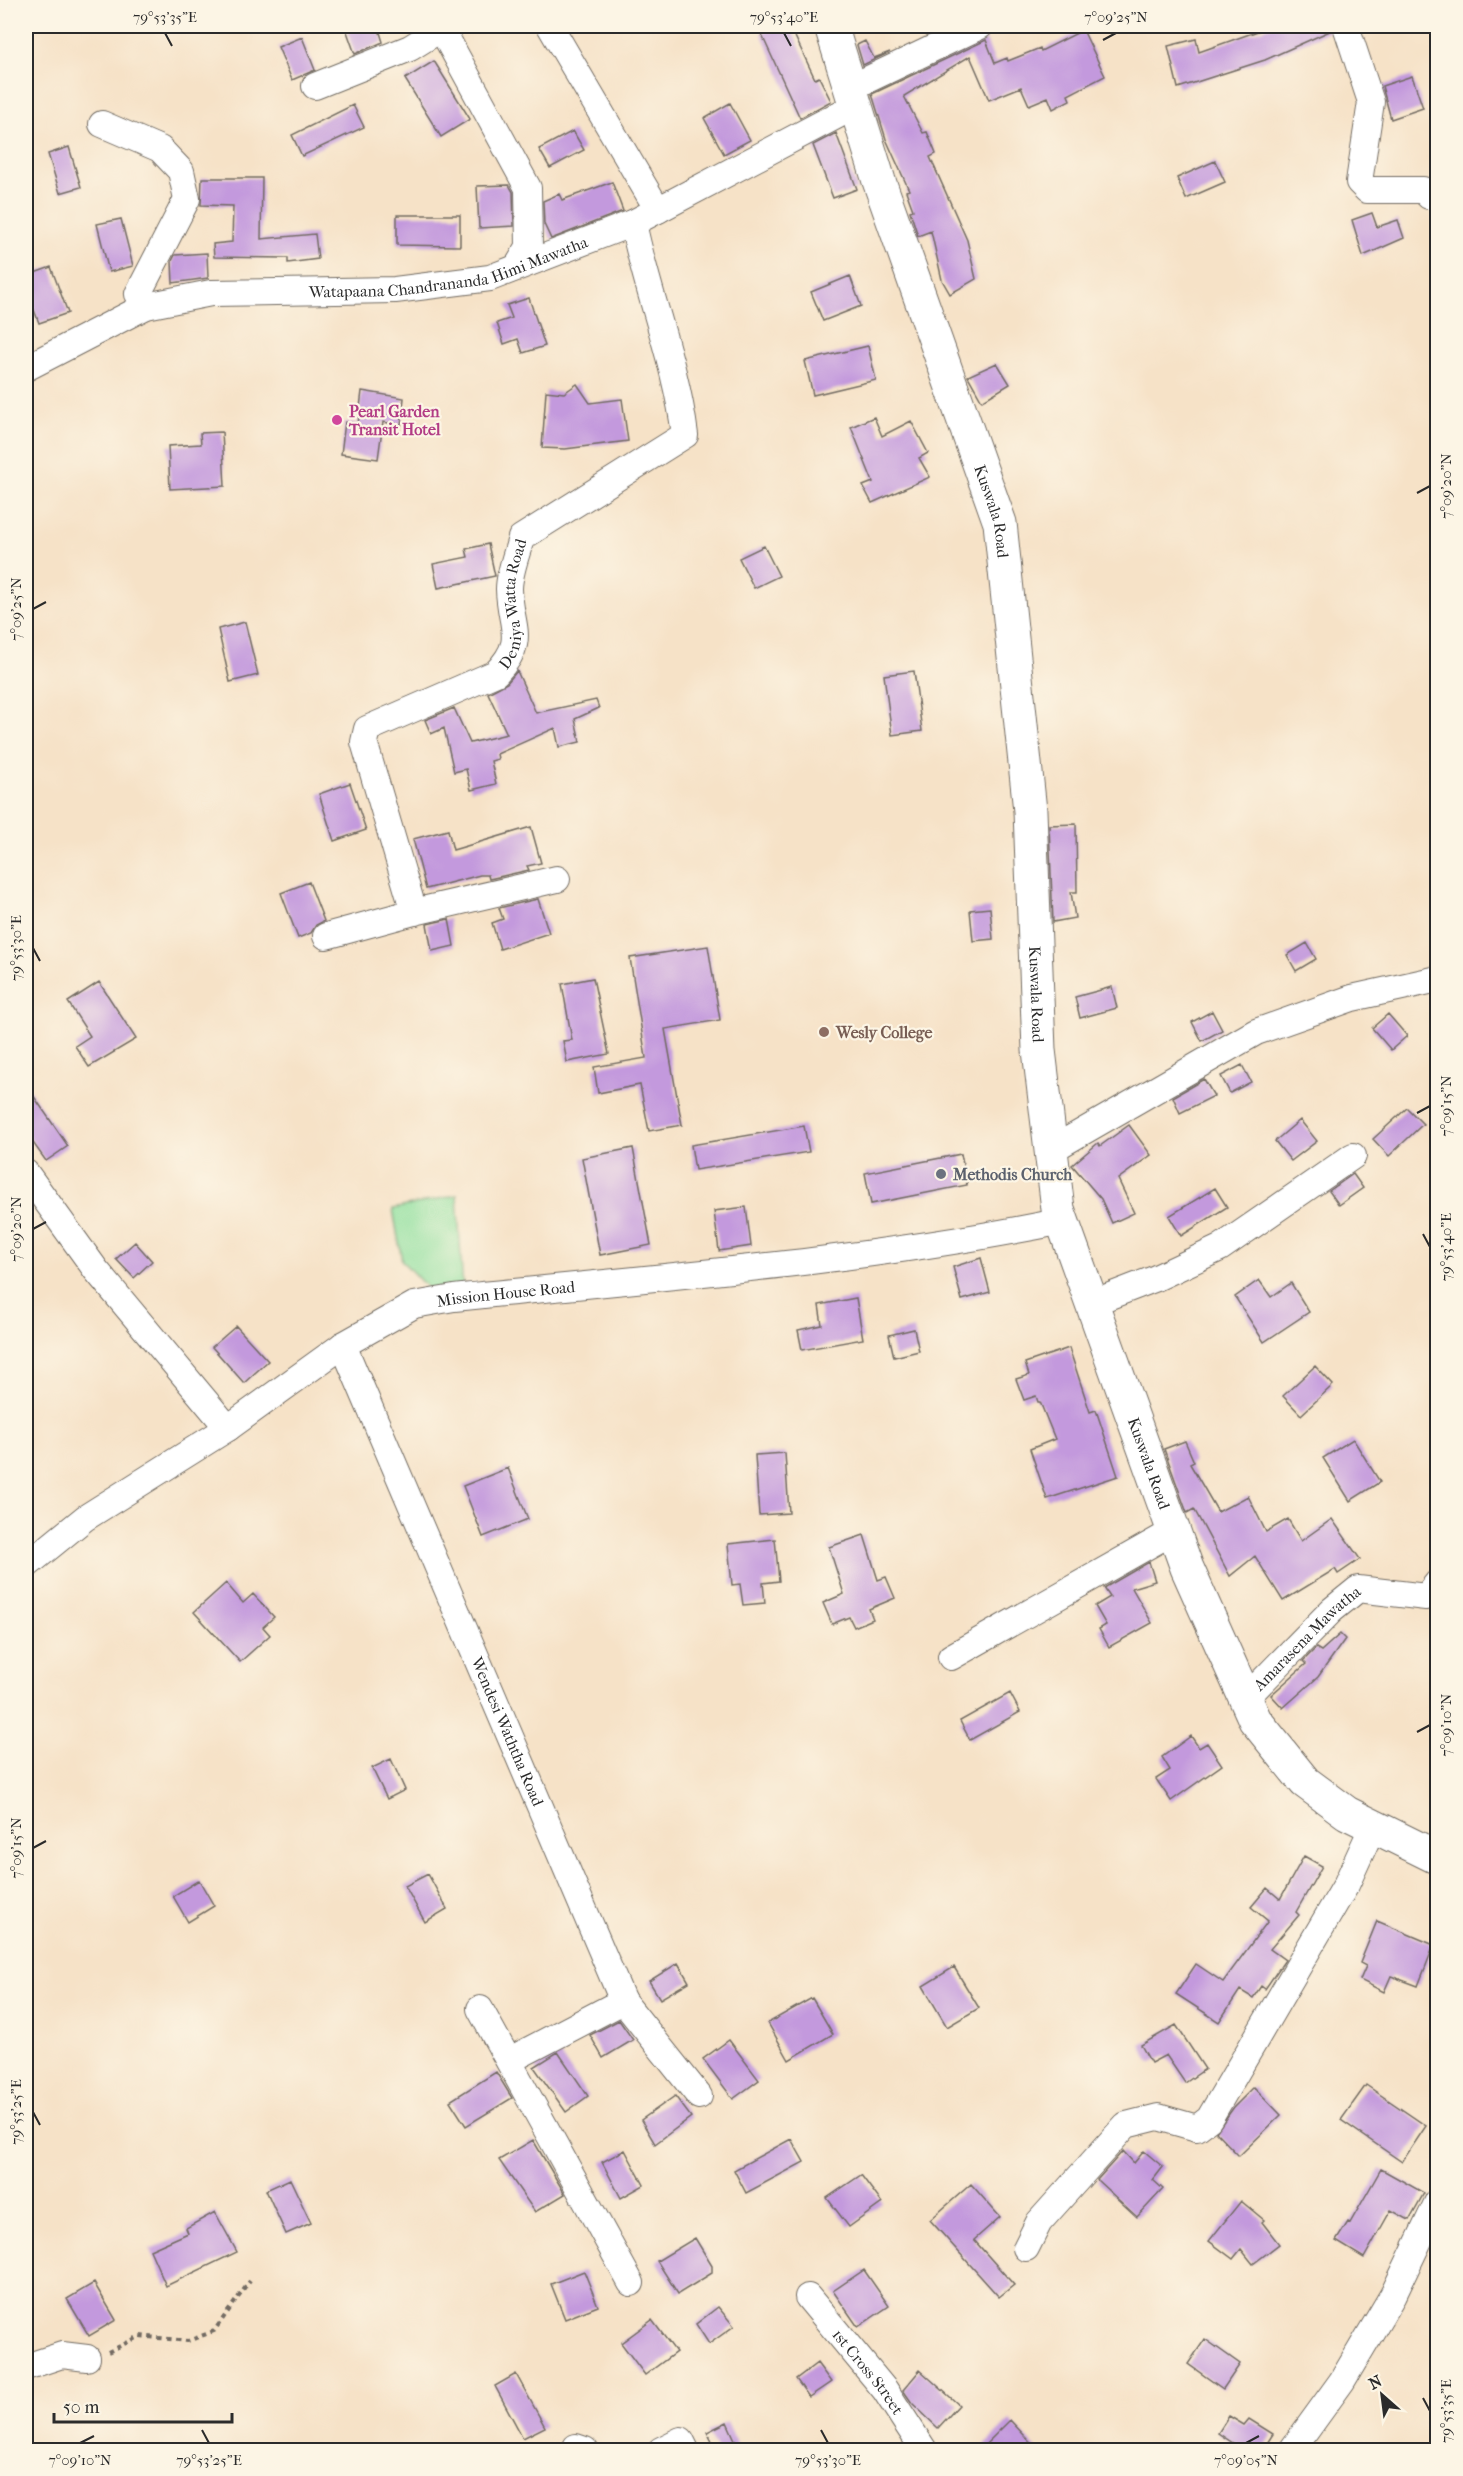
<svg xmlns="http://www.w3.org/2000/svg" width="1463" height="2476" font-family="'IM FELL French Canon',serif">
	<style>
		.green { fill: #90e09f; stroke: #5e8665; stroke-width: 1.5 }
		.building { fill: #c399dd }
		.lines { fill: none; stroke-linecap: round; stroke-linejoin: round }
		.street-casing { stroke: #726b62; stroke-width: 28 }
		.secondary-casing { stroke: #726b62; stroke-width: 35 }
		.path { stroke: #726b62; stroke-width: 4; stroke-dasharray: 4.5 4.5; stroke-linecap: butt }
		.street { stroke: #fff; stroke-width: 26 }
		.secondary { stroke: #fff; stroke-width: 33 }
		.ticks { fill: none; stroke: #2b2b2b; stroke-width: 2 }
		.hotel-dot { fill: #d1479c; stroke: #fcf5e5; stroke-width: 2 }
		.education-dot { fill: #8d6e63; stroke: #fcf5e5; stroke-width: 2 }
		.worship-dot { fill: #6b7280; stroke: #fcf5e5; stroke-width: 2 }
		.labels { text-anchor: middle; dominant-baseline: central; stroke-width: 4.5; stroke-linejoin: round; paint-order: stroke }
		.street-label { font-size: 16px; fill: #2b2b2b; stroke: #fcf5e5 }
		.hotel-label { font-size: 16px; font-weight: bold; fill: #b23c85; stroke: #fcf5e5; text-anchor: start }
		.education-label { font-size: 16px; font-weight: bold; fill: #785e54; stroke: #fcf5e5; text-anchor: start }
		.worship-label { font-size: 16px; font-weight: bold; fill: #5b616d; stroke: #fcf5e5; text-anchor: start }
		.neatline { fill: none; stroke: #2b2b2b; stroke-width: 2 }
		.ticks-label { font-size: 15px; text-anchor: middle; fill: #2b2b2b }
	</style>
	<rect width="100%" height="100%" fill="#fcf5e5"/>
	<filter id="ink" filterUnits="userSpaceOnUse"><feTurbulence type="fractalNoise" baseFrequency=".0167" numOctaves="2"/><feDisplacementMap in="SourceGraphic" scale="12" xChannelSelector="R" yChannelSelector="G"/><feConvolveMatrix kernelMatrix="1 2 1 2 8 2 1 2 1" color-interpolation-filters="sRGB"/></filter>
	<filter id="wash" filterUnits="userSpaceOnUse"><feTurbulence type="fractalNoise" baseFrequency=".008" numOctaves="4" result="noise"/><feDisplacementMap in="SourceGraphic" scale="24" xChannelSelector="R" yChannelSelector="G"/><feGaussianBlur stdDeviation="1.35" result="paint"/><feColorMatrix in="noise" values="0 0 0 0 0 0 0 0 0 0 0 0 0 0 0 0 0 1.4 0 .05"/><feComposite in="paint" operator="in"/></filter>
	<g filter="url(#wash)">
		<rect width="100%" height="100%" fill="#f6e2c7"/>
		<path class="green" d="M457,1195L463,1291L433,1294L402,1261L393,1209Z"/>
		<g id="blocks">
			<path class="building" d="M345,26H378L383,42L355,54Z
				M778,26H790L815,79L819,77L831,101L800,118L761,33Z
				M1272,26H1331L1332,30L1265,60L1178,88L1168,46L1196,39L1199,52Z
				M1083,30L1105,76L1068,95L1070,100L1053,109L1048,97L1029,105L1021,87L989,100L970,56L904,96L923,133L927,132L936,154L930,157L967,240L976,279L950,294L942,280L931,231L918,236L910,211L913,210L906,191L909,190L886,139L872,94L986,40L995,63L1007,58L1008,61L1040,48L1041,51Z
				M302,37L315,70L292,80L278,47Z
				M865,41L874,58L890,52L863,65L857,45Z
				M434,61L470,119L441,137L405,79Z
				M1412,76L1423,108L1391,119L1382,86Z
				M730,103L750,140L724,154L704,118Z
				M353,105L364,127L302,156L292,135Z
				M573,131L584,150L550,168L539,149Z
				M836,133L857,189L833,198L813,145Z
				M69,147L81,187L60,193L48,154Z
				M1215,161L1225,182L1186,199L1177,178Z
				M202,178H262L261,239L315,234L318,259L288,263V258L214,257L213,244L232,242L233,206L201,205Z
				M612,182L623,211L551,239L544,224L543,201L559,194L562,200Z
				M509,185L513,192L514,226L479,228L477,186Z
				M1372,213L1377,227L1398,220L1404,238L1363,256L1352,220Z
				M397,215H460V246L397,245Z
				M121,219L133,266L109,272L97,224Z
				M207,253L208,278L173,283L172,261L175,255Z
				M51,267L68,313L39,323L34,310L26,313V276Z
				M850,276L861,306L823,321L811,292Z
				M529,298L545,346L523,353L518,339L504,344L497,323L512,318L507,305Z
				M868,346L876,380L813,395L805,361Z
				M997,363L1010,384L982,401L968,376Z
				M577,384L590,403L622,399L628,441L565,449L542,448L546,391L564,393Z
				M362,391L404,398L401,425L383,422L378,459L341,454L345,422L358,424Z
				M874,417L882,436L911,421L928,453L919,458L930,477L872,503L863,486L873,482L851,427Z
				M222,432L225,486L170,489L168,446L201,444L200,433Z
				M488,544L495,576L438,588L433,564L468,557L466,549Z
				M764,546L779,576L754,588L739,558Z
				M245,622L258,675L230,682L218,629Z
				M517,671L536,713L596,700L599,708L575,719L580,742L559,747L555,728L497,754L498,759L491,761L496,784L471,790L466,769L454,772L444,728L431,734L425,720L454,708L470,743L507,734L488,693L507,683Z
				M914,671L922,731L892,735L884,675Z
				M350,783L366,830L334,841L319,794Z
				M1076,824L1077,892H1071L1075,918L1053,922L1049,825Z
				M531,827L541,863L527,866L529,870L489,879L488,875H480L426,889L413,839L448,830L453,850Z
				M309,882L324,921L316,925L311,933L298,938L281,893Z
				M538,899L549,933L500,949L492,923L503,919L499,908Z
				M990,908L993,939L973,941L970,910Z
				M449,919L454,946L432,951L427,924Z
				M1307,943L1316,959L1296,971L1287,955Z
				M708,946L720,1020L665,1029L682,1125L649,1131L640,1085L598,1093L594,1067L646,1058L630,958Z
				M593,978L609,1054L567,1062L563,1041L572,1040L562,984Z
				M99,982L136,1039L89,1067L75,1046L90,1036L68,1002Z
				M1112,987L1117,1008L1080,1018L1075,997Z
				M1212,1011L1222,1030L1202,1041L1192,1022Z
				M1388,1014L1407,1036L1391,1050L1372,1028Z
				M1242,1065L1251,1082L1230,1093L1221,1076Z
				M1204,1079L1214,1096L1180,1113L1173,1097Z
				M26,1085L68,1146L46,1161L26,1133Z
				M1407,1108L1423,1124L1389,1156L1373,1139Z
				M1300,1120L1317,1141L1291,1161L1275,1141Z
				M1129,1125L1151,1155L1118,1179L1134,1213L1112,1223L1101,1199L1072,1165L1098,1143L1100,1146Z
				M804,1126L809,1152L695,1170L691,1145Z
				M633,1148L651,1245L600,1255L582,1158Z
				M961,1154L967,1185L871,1204L865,1173Z
				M1353,1174L1363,1188L1339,1205L1329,1191Z
				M1215,1188L1227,1207L1181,1236L1169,1216Z
				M746,1207L751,1246L719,1251L714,1211Z
				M135,1242L152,1261L134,1278L116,1259Z
				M981,1258L990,1292L962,1300L953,1267Z
				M1259,1280L1271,1297L1291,1283L1309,1312L1264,1342L1235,1297Z
				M856,1298L863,1339L802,1350L798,1330L822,1325L819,1305Z
				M236,1326L268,1361L244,1383L212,1347Z
				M914,1329L919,1351L894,1357L889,1335Z
				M1069,1348L1090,1412L1096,1410L1118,1476L1047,1499L1030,1449L1055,1439L1040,1402H1038L1036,1396L1024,1400L1016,1379L1029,1375L1025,1363Z
				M1315,1366L1333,1385L1301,1415L1283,1396Z
				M1353,1439L1380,1482L1350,1501L1323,1458Z
				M1185,1441L1194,1462L1190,1464L1218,1512L1248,1496L1266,1532L1288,1519L1301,1541L1332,1519L1360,1559L1338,1574L1335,1569L1283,1601L1255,1556L1230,1576L1194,1509L1187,1513L1164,1449Z
				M785,1453L789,1513L759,1515L755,1455Z
				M508,1468L528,1519L483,1537L463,1486Z
				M864,1535L878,1580L886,1577L895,1598L869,1609L873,1619L854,1627L849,1617L832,1624L823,1603L844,1594L829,1547Z
				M775,1539L779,1581L763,1583L765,1603L743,1605L740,1584L732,1585L728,1544Z
				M1149,1562L1155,1581L1132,1588L1152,1623L1109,1647L1099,1629L1106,1625L1095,1606L1110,1597L1104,1588Z
				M226,1583L243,1603L253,1594L274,1617L263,1627L270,1635L240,1662L194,1612Z
				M1340,1634L1345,1639L1318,1677L1283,1708L1271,1695L1306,1664L1303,1661L1316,1648L1321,1651Z
				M1010,1693L1020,1712L970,1740L960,1721Z
				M1191,1736L1199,1748L1207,1743L1222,1765L1171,1801L1156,1779L1170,1770L1162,1757Z
				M391,1759L405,1790L387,1799L372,1768Z
				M1304,1856L1322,1866L1296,1912L1299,1915L1270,1949L1285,1960L1265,1989L1261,1986L1253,1998L1240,1990L1219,2022L1176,1994L1196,1964L1223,1982L1268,1921L1251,1907L1267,1888L1280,1899Z
				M428,1874L447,1909L425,1922L405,1886Z
				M199,1880L214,1906L188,1922L173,1896Z
				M1377,1921L1434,1945L1418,1986L1391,1976L1384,1992L1360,1980L1366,1966L1360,1963Z
				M678,1963L689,1982L660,1999L649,1981Z
				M954,1967L979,2008L947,2027L923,1986Z
				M812,1998L833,2034L789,2060L768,2023Z
				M619,2020L633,2040L603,2058L590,2035Z
				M1176,2025L1205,2069L1185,2083L1166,2055L1151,2063L1141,2045Z
				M729,2040L759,2080L733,2099L703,2059Z
				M558,2052L588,2096L566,2112L534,2067Z
				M496,2072L512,2098L466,2126L450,2101Z
				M1366,2085L1426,2126L1402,2162L1341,2120Z
				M1254,2087L1281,2115L1239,2156L1216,2132L1234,2107Z
				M675,2096L691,2117L655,2144L641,2120Z
				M791,2139L804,2162L746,2193L734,2170Z
				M533,2140L565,2194L535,2212L499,2160Z
				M625,2150L644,2185L621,2198L602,2162Z
				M1123,2151L1134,2163L1144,2151L1163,2167L1153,2180L1163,2189L1137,2217L1097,2180Z
				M1381,2169L1424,2193L1409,2220L1391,2210L1364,2258L1336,2241L1348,2222L1350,2223Z
				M861,2175L882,2203L849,2227L827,2198Z
				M290,2179L311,2223L286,2234L266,2190Z
				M971,2184L1000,2217L974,2240L1014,2285L999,2297L930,2220Z
				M1241,2201L1264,2220L1262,2222L1279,2244L1253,2264L1241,2249L1233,2259L1209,2241Z
				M215,2212L237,2252L166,2286L150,2250L188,2233L186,2228Z
				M695,2238L712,2266V2273L678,2294L657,2261Z
				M864,2270L889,2306L858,2327L833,2291Z
				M584,2271L598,2306L565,2319L551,2284Z
				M94,2283L116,2320L89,2336L67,2299Z
				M718,2307L734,2326L709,2344L696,2324Z
				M652,2320L676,2352L645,2375L621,2343Z
				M1205,2339L1240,2364L1223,2389L1188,2364Z
				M817,2363L831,2382L809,2397L796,2379Z
				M920,2370L959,2405L938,2428L912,2403L903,2390Z
				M516,2374L545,2427L523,2438L495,2386Z
				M1229,2416L1244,2425L1249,2419L1273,2434L1262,2451H1245L1218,2433Z
				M1010,2420L1039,2451H979Z
				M727,2422L740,2451H717L707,2432Z"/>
		</g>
	</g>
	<g filter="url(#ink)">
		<use href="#blocks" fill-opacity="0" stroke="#726b62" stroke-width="1.5"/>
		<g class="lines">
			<g class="street-casing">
				<g id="street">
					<path d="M440,26L528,188L529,247L517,267"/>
					<path d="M550,26L658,210"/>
					<path d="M1346,26L1371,102L1359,182L1367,190H1423L1429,196"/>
					<path d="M315,86L410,48L442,28"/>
					<path d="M850,88L980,26"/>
					<path d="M102,124L160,149L181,171L187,199L138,294L146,306"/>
					<path id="s1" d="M26,368L146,306L211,293L395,290L490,278L633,223L855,106"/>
					<path id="s2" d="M414,912L364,742L367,729L496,673C528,640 510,628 509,589C509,573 517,554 521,538L685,435C676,363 648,295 633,223"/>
					<path d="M326,936L414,912L557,879"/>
					<path d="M1051,1150L1256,1032L1352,998L1438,979"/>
					<path d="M26,1173L96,1270L228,1428"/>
					<path d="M1092,1303L1154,1279L1220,1248L1353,1156"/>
					<path id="s3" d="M343,1345L623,2001L510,2060"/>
					<path id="s4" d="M26,1566L85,1518L228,1428L343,1345L414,1305L454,1298C658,1277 862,1262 1063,1221"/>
					<path d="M951,1657L1174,1531"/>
					<path id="s5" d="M1245,1699L1332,1610L1358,1589L1426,1597L1438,1582"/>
					<path d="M623,2001L699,2096"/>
					<path d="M480,2009L631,2283"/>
					<path d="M1026,2248L1039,2222L1126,2125L1158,2117L1197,2128L1209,2119L1346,1885L1373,1826"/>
					<path id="s6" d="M808,2297L885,2390L924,2450"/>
					<path d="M26,2367L62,2355L87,2358"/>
					<path d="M576,2447L585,2450"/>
					<path d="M661,2450L681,2440L686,2450"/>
					<path d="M1292,2450L1342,2381L1393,2295L1438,2201"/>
				</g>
			</g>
			<g class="secondary-casing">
				<g id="secondary">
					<path id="s7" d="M831,26L879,181L1000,523L1030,811L1039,1050L1058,1209L1187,1568L1255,1720L1305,1782L1347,1813L1438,1858"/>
				</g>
			</g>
			<path class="path" d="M108,2352L140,2336L188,2341L214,2331L250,2281"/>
			<use href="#street" class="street"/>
			<use href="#secondary" class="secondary"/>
		</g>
	</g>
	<path class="ticks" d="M165,33L172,46M784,33L791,46M1103,40L1116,33M1417,493L1430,486M33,609L46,602M33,948L40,961M1417,1113L1430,1106M33,1229L46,1222M1423,1234L1430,1247M1417,1732L1430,1725M33,1848L46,1841M33,2112L40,2125M1423,2398L1430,2411M202,2430L209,2443M821,2430L828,2443M80,2443L94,2436M1246,2443L1259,2436"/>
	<circle class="hotel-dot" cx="337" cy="420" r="6"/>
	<circle class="education-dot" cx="824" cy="1032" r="6"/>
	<circle class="worship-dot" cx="941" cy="1174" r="6"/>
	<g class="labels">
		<g class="street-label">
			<text stroke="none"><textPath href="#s1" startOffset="442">Watapaana Chandrananda Himi Mawatha</textPath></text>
			<text stroke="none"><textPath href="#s7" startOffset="512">Kuswala Road</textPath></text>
			<text stroke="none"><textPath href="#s2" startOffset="406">Deniya Watta Road</textPath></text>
			<text stroke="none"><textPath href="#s7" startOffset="998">Kuswala Road</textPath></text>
			<text stroke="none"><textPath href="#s4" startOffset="561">Mission House Road</textPath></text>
			<text stroke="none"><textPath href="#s7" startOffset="1484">Kuswala Road</textPath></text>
			<text stroke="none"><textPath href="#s5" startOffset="87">Amarasena Mawatha</textPath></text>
			<text stroke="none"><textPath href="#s3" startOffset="420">Wendesi Waththa Road</textPath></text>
			<text stroke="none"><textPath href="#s6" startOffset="96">1st Cross Street</textPath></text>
		</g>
		<g class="hotel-label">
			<text x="349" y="411">Pearl Garden<tspan x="349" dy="18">Transit Hotel</tspan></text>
		</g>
		<g class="education-label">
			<text x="836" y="1032">Wesly College</text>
		</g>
		<g class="worship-label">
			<text x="953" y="1174">Methodis Church</text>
		</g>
	</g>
	<rect width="1463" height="2476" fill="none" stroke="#fcf5e5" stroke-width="66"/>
	<g transform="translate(1382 2395) rotate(332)" stroke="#fcf5e5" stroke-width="4.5" paint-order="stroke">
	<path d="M0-4.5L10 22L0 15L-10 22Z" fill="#2b2b2b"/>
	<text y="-9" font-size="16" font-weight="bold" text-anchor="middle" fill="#2b2b2b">N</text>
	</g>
	<path d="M54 2413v9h178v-9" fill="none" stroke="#2b2b2b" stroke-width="3"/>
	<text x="63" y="2413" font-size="18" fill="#2b2b2b" stroke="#fcf5e5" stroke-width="4.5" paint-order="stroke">50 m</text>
	<rect x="33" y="33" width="1397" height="2410" class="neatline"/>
	<g class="ticks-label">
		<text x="165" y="22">79°53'35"E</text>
		<text x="784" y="22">79°53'40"E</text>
		<text x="1116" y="22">7°09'25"N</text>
		<text transform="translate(1446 486) rotate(-90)" y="5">7°09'20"N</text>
		<text transform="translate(16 609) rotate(-90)" y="5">7°09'25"N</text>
		<text transform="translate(16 948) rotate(-90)" y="5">79°53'30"E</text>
		<text transform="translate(1446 1106) rotate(-90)" y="5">7°09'15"N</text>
		<text transform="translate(16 1229) rotate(-90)" y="5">7°09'20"N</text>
		<text transform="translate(1446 1247) rotate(-90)" y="5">79°53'40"E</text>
		<text transform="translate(1446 1725) rotate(-90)" y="5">7°09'10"N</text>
		<text transform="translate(16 1848) rotate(-90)" y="5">7°09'15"N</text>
		<text transform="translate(16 2112) rotate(-90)" y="5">79°53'25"E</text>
		<text transform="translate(1446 2411) rotate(-90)" y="5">79°53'35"E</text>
		<text x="80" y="2465">7°09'10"N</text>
		<text x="209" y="2465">79°53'25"E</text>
		<text x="828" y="2465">79°53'30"E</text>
		<text x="1246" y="2465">7°09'05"N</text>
	</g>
</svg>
